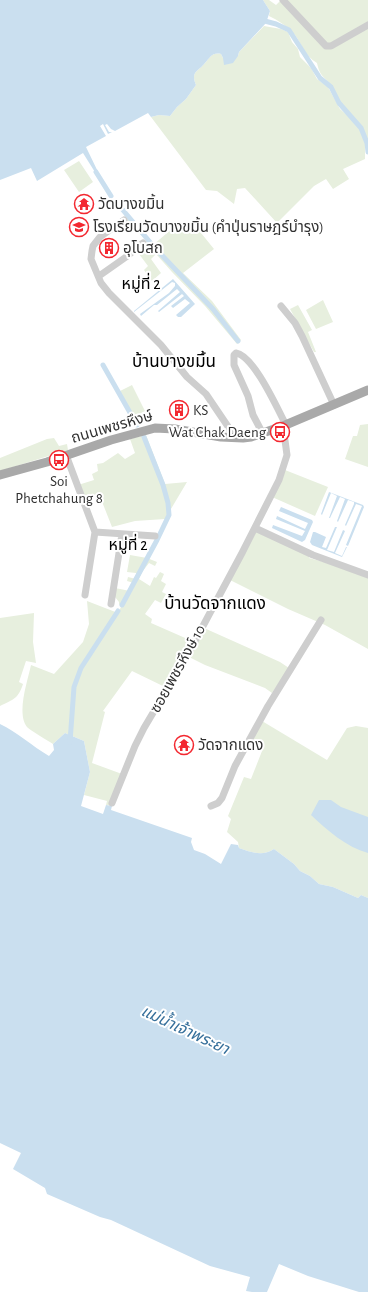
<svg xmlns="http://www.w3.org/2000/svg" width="368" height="1292" font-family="'Alegreya Sans','Noto Sans Thai',sans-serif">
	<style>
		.green { fill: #e7efde }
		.water { fill: #cadfef }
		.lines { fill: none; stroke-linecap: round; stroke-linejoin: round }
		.canal { stroke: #cadfef; stroke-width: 5 }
		.minor { stroke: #cecece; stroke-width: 7 }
		.major { stroke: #a9a9a9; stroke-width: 9 }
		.labels { text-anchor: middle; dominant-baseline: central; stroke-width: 4; stroke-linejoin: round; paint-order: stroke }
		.poi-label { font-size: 15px; fill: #313131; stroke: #fff; text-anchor: start }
		.street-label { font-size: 15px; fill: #313131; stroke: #fff }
		.neighbourhood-label { font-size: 16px; fill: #000; stroke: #fff }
		.water-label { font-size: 16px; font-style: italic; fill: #37709b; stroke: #fff }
		.quarter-label { font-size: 17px; fill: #000; stroke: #fff }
	</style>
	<rect width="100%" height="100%" fill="#fff"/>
	<path class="green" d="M263,0H269L276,5L281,0H368V142C366,135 363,127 358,122C352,114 344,109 339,100C336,96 335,90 332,86C324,76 320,77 317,63C304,55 303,46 295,35C288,27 278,20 269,16L270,11Z
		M264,26L281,29L288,32L292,42L298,49L300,57L311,68L317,79L328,87L340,109L348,116L360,129L365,143V159L343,169L349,179L333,189L326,179L314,186L277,223L245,188L237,189L234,204L217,191L206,190L151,117L159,115L170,116L177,107L186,99L196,85C190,71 199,71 205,63C210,58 212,52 221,54L223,58L238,56L239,52Z
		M79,161L93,182L79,192L64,170Z
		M127,214L153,245L180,222L189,233L197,228L214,249L183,273L212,301L241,340L237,344L205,306L172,272L156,254L151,259L161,273L152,281L144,270L148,266L136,250L146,241L136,229L131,233L123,222L127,219L124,215Z
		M323,300L333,322L316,329L306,310Z
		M298,305L312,330L308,332L316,352H314L290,309Z
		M132,385L145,411L133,417L120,391Z
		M368,424V467L345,459L353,436H357L360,425Z
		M146,435L165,484L187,482L165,519L135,521L112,527L99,494L84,499L78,485L94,480L92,474L98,471L97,464L103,463L118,453L125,459L135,453L130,439Z
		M54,438L59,446L67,444L68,450L0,471V458L47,439Z
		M285,470L328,487L315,516L272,497Z
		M256,531L310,556L309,558L335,565L368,577V649L325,625L288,609L230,580Z
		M130,555L147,558L157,562L155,566L149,563L142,572L139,579L150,586L154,577L156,578L160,572L164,574L161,581L166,584L162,592L166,594L161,603L155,600L145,614L152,619L151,623L192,641L165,687L132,671L103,711L105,712L92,763L122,774L112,806L106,805L107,801L84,795L90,772L84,741L65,733L53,744C47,740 31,731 27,727C16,713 28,680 31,665L54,674L83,642L89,624L87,601L118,613L121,607L119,604V602L115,597V588L130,591L134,583L127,581L128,577L136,579V573L127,572Z
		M34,613L33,642L36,663L26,661L19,682L23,684C18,699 14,699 0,706V618Z
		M204,628L280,662L289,668L272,693L265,688L205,665L187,656Z
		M262,721L327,760L347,728L356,726L368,728V898L361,895L358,898L333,887L319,884L310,876L300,871L294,864L274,849C262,857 251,852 239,848L238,842L227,832L231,819L228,816L244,777L251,779L264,746L252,739Z"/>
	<path class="water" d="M0,0H263L270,11L266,23L239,52L238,56L233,63L224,65L223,58L221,54C212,52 210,58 205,63C199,71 190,71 196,85L186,99L177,107L170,116L159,115L151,117L148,113L115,131L111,129L107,124L105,125L109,132H112L108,134L103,124L100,126L106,136L86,147L100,176L98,177L83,153L37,181L31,168L0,180Z
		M173,279L195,304L181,317H178L176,315L190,303L185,299L173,308L171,306L184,296L182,294L159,312L158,311L180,292L177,289L157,305H154L141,316L140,314L169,293L175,286V283L172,282L134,312V311Z
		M329,492L363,505L364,507L348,546L346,545L362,506L356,504L346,526L345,525L354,504V502L348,500L338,522L337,521L345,499L340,497L330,518H329L337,496L331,493L322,515L321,514Z
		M281,507L312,520L313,522L305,540L302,542L272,528L273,525L302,536L305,531L276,519L277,516L305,529L308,523L279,511Z
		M335,527H337L327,550L334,552L343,530L345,531L335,553L342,556L346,547H347L342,557L312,545L310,542L313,532H315L326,537L322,547L326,548Z
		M0,724C17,732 32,746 49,756L54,750L53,744L65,733L84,741L90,772L81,806L103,814L106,805L112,806L111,810L192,838L191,842L194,850L205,854L221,864L231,844L238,845L239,848C251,852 262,857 274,849L294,864L300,871L310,876L319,884L333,887L358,898L361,895L368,898V1292H359L308,1276L279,1264L267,1292H252L246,1291L250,1277L210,1266L111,1220L100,1217L47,1194L45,1188L13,1169L21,1153L0,1143Z
		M319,800H331L341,807L368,817V853C346,847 327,830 311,815Z"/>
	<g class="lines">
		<path class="canal" d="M261,20L276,24L289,30L320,78L331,87L339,103L361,128L367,143L368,152
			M96,172L111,196
			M122,209L155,248L213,309L238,341
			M103,365L137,425
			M122,605L157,540L169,515L168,503L163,485L144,437
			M70,742L74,687L81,668L118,611"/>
		<path class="minor" d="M283,0L326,46H331L368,25
			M124,220L100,237L93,246L92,251L91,259L101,283L109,293L161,345L187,377L206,394L229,428L231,433L232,438
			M99,276L126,257L143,243
			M281,306L295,323L302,336L334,405
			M263,434L253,415L248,396L234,365V355L236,353C254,356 277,408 286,425
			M66,455L95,532L85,595
			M255,528L313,555L368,575
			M95,532L155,536
			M111,604L122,534
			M112,803L135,746L144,728L188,654L242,553L279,480L287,455L283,426
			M211,806L218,803L222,798L235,766L268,706L321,620"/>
		<path class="major" d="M0,475L47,462L111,440L155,428L175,429L221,437L243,438L251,437L283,426L368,390"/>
	</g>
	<defs>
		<g id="temple-ring" transform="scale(1)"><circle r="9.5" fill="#fff" stroke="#f32830" stroke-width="1.5"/><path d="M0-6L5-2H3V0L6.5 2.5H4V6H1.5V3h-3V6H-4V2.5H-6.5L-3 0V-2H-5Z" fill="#f32830"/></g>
		<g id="school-ring" transform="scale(1)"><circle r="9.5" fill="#fff" stroke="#f32830" stroke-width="1.5"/><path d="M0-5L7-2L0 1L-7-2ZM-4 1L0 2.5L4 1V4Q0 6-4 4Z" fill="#f32830"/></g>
		<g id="building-ring" transform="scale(1)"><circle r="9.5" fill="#fff" stroke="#f32830" stroke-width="1.5"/><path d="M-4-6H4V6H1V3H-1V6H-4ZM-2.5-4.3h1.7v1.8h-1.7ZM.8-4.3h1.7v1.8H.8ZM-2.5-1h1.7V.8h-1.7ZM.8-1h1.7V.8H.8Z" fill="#f32830"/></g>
		<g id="bus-ring" transform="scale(1)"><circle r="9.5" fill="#fff" stroke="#f32830" stroke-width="1.5"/><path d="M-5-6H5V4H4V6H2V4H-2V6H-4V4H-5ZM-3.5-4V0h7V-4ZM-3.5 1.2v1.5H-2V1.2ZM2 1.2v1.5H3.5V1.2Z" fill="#f32830"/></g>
	</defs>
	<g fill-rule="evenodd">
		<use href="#temple-ring" x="84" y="204"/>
		<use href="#school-ring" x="79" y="227"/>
		<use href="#building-ring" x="109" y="248"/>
		<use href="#building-ring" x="179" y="410"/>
		<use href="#bus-ring" x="280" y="432"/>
		<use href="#bus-ring" x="59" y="460"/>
		<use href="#temple-ring" x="184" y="745"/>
	</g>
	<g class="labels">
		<g class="poi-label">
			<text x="98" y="204">วัดบางขมิ้น</text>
			<text x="93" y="227">โรงเรียนวัดบางขมิ้น (คำปุ่นราษฎร์บำรุง)</text>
			<text x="123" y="248">อุโบสถ</text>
			<text x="193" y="410">KS</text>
			<text x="266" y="432" text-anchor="end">Wat Chak Daeng</text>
			<text x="59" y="481" text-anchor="middle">Soi<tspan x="59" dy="17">Phetchahung 8</tspan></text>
			<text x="198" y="745">วัดจากแดง</text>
		</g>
		<g class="street-label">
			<text transform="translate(112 427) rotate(-16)">ถนนเพชรหึงษ์</text>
			<text transform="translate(178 669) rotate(-61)">ซอยเพชรหึงษ์ 10</text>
		</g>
		<g class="neighbourhood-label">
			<text x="141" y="284">หมู่ที่ 2</text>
			<text x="128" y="545">หมู่ที่ 2</text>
		</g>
		<g class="water-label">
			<text transform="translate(185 1030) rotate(25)">แม่น้ำเจ้าพระยา</text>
		</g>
		<g class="quarter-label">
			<text x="174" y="361">บ้านบางขมิ้น</text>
			<text x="215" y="603">บ้านวัดจากแดง</text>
		</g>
	</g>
</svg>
